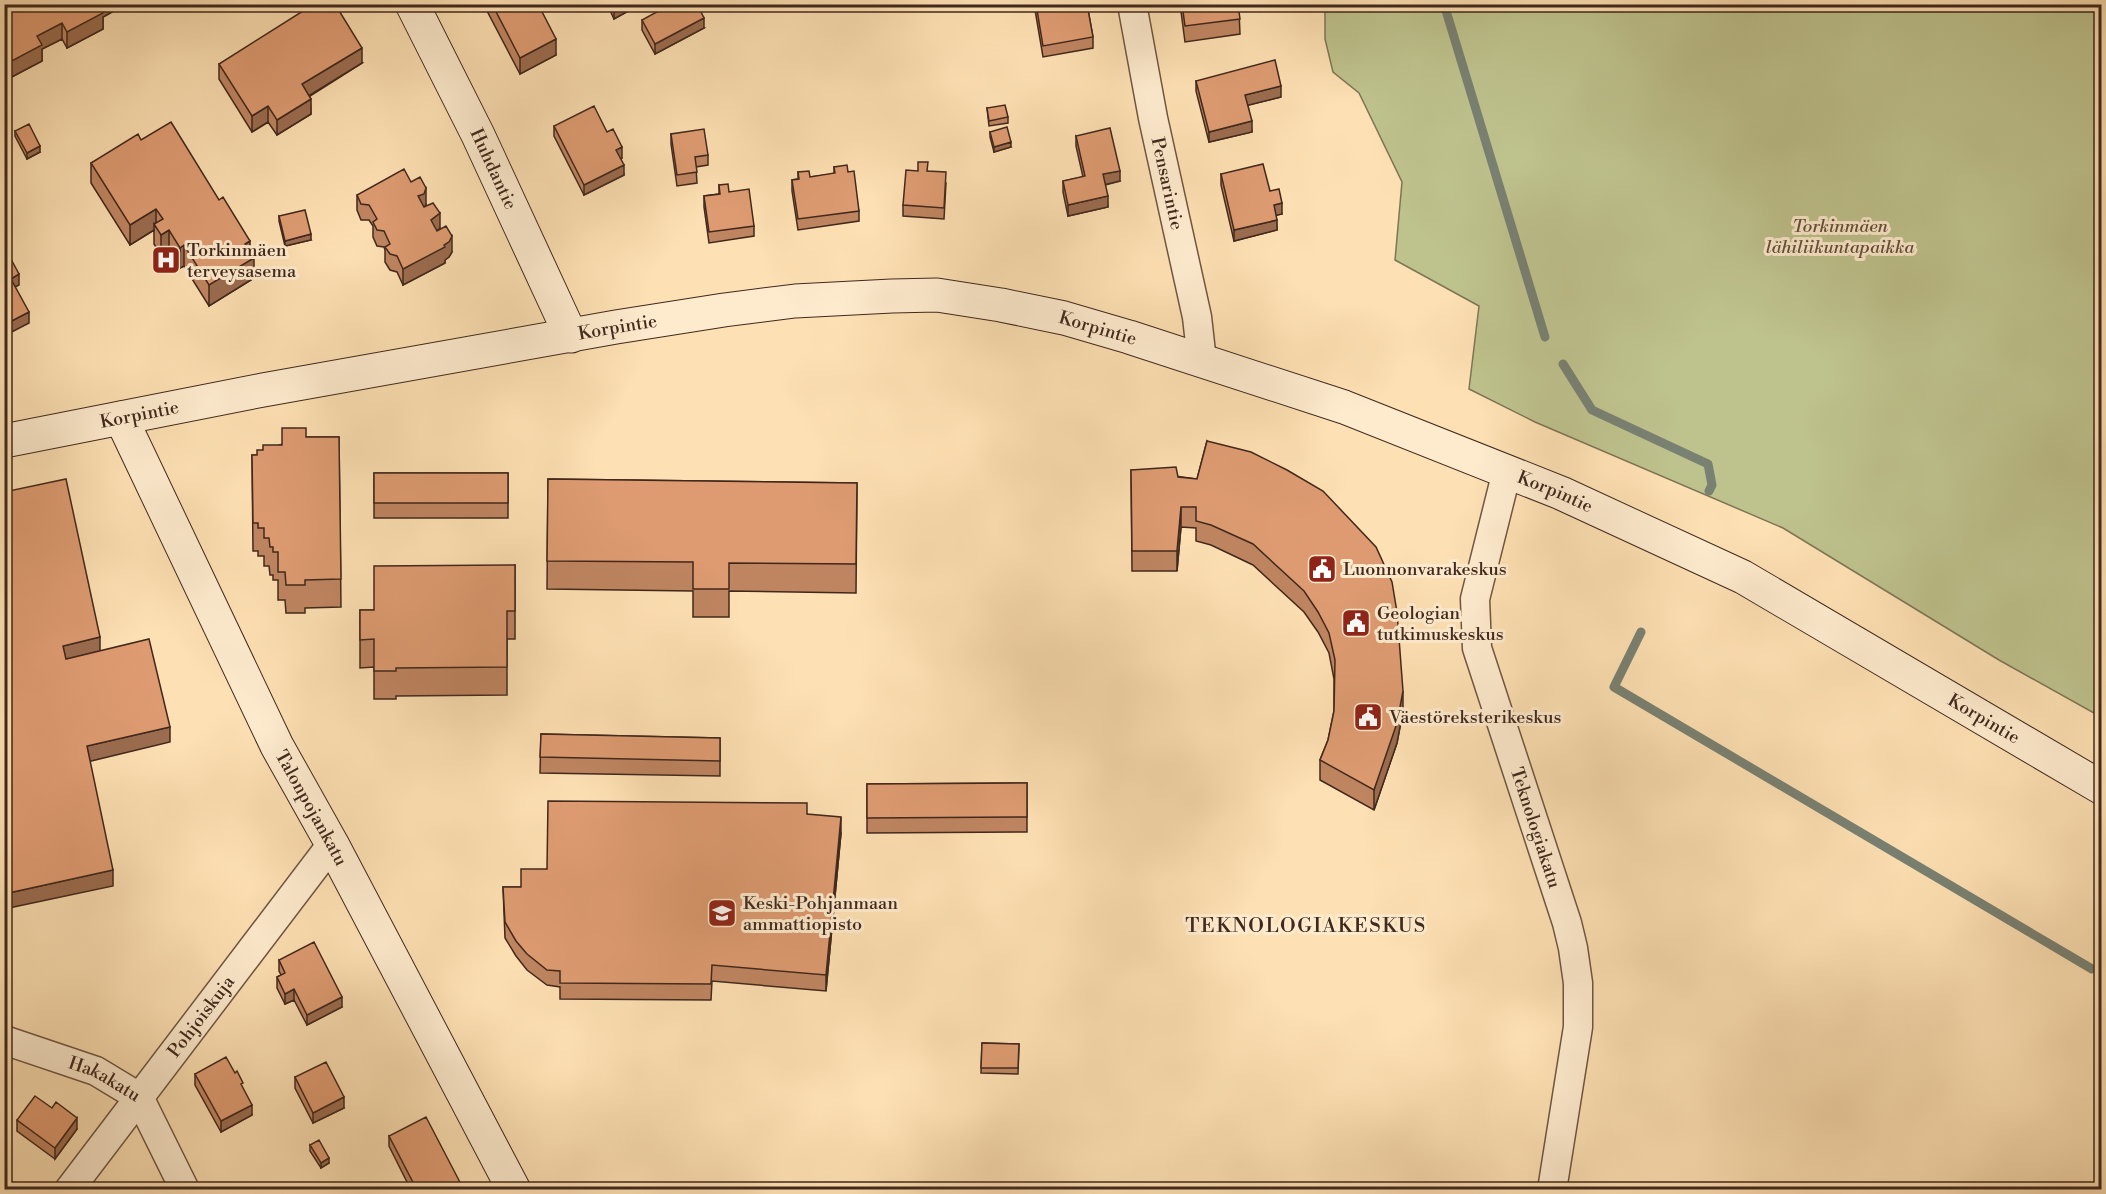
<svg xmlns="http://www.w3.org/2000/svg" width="2106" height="1194" font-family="'Libre Bodoni',serif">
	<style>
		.green { fill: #bec28d; stroke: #7f7555; stroke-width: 1.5 }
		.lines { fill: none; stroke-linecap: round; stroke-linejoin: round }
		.stream { stroke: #798172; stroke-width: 9 }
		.street-casing { stroke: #6f5642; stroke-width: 31 }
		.secondary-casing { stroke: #40281d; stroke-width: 35 }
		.street { stroke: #feebce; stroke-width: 28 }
		.secondary { stroke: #feebce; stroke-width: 33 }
		.wall { fill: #bf8561; stroke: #40281d; stroke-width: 1.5 }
		.shaded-wall { fill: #9b6c4f; stroke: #40281d; stroke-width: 1.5 }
		.building { fill: #de9b71; stroke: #40281d; stroke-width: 1.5 }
		.labels { text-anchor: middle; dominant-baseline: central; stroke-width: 6; stroke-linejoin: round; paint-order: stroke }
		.street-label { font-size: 18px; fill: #40281d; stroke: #feebce }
		.park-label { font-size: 18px; font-style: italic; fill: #604e39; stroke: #feebce }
		.poi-label { font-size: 18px; fill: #40281d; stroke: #feebce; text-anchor: start }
		.neighbourhood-label { font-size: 20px; letter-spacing: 1.5px; fill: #40281d; stroke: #feebce }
	</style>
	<rect width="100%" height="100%" fill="#fde0b3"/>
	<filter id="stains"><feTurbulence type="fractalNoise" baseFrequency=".00333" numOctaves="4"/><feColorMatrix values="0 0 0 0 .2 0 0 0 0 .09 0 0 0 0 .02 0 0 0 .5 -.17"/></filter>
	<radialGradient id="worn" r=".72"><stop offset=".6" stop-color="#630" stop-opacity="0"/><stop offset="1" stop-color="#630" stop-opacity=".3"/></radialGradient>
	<path class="green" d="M1325,4L2101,5V717L1999,660L1783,528L1535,422L1469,389L1479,306L1395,260L1402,182L1359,93L1333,72L1325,39Z"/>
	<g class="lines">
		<path class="stream" d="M1444,4L1545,337
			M1563,364L1592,410L1708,464L1712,485L1709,491
			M1641,632L1614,687L2092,969"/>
		<g class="street-casing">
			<g id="street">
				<path id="s1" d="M1132,4L1153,118L1197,317L1202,361"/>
				<path id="s2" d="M1507,471L1475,599L1477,648L1567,923L1573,948L1578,983V1027L1552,1190"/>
				<path id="s3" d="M4,1040L96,1071L139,1097L185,1190"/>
				<path id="s4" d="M69,1190L332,844"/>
			</g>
		</g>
		<g class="secondary-casing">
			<g id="secondary">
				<path id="s5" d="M412,4L478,135L571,336"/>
				<path id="s6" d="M121,418L277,746L332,844L514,1190"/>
				<path id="s7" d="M4,441L263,390L616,327L724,310L795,301L892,296L937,295L1001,305L1064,318L1129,337L1344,407L1561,493L1743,577L2102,788"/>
			</g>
		</g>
		<use href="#street" class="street"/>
		<use href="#secondary" class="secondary"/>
	</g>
	<path class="wall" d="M4,4H112V12L103,17V29L67,48L62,39L42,49V61L6,80L4,77Z
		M486,4H538L556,55L520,74L486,9Z
		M607,4H641L614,19Z
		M1034,4H1087L1093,37V48L1043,57Z
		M1180,4H1270V7L1239,11L1240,34L1185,42Z
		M642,20L704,28L655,54L642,30Z
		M362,63L310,96L311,114L277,135L268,122L252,132L219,79V64Z
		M1196,81L1281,97L1248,105L1252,132L1209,142L1196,91Z
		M987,108L1008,117V123L989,126Z
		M554,126L607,132L622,158L621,159L624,175L584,195L554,136Z
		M15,131L40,152L27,159L15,136Z
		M990,132L1011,147L994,152L990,137Z
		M671,134L708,155V165L696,167L697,183L677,186L671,144Z
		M1076,136L1120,181L1105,185L1108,207L1068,216L1063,192V181L1083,177L1076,146Z
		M141,140L250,252L254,278L209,306L184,266L180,268L169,250L161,255L154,244V230L130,245L91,183V163Z
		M834,167L848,172L859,211V221L798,230L792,191V180L798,179V172L810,177L834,174Z
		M928,171L946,183L944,219L903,216V205Z
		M1221,174L1270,191L1282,214L1276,215L1277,230L1234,241L1221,185Z
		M411,182L426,204L425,207L440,228L437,230L452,252L449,257L445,260V263L403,285L397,272L390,270L385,262V250L384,247L377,246L373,237V226L369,220H361L357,210V195Z
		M719,185L729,192L754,226V236L709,243L704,207V196L719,194Z
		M279,216L311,240L285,246L279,221Z
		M306,437H339L341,607L305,608V613H286L285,600H278V580H273V575H270L269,566H264V556H258V551H253L252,455H257L263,450Z
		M1207,441L1403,711L1397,743L1374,810L1320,780V760L1328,740L1334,711V679L1329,653L1318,632L1304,612L1253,565L1211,545L1196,541V528L1181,527L1177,571H1132L1131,470L1197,479Z
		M374,473H508V518H374Z
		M548,479L857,483L856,593L729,591V617H693V591L547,589Z
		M515,565V639H507V695L396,696V699H374V667L360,668V610H374Z
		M541,734L720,738V776L540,773Z
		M1027,783V832L867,833V784Z
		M807,814L841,833L826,991L712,981L711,1000L560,999V987L547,985L527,970L516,956L505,938L503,887H521L547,869Z
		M279,960L342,1007L307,1025L294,1000L285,1004L277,988V977L281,975L279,971Z
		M982,1043L1019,1044L1018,1074L981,1073Z
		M195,1074L243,1089L252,1115L221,1132L195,1085Z
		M295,1077L344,1108L313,1123L295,1088Z
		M17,1120L77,1129L55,1159L17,1131Z
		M389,1136L463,1190H411L389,1146Z
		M310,1145L329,1163L321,1168L310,1151Z"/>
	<path class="shaded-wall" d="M99,4H112V12L103,17V29L67,48V32Z
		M614,4H641L614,19Z
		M704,18V28L655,54V44Z
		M62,23V39L42,49V61L6,80V64L37,36Z
		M556,39V55L520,74V58Z
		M362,48V63L302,100V84Z
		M1281,86V97L1245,106V95Z
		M311,99V114L277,135V120Z
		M268,106V122L252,132V116Z
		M1252,121V132L1209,142V132Z
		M1011,142V147L994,152V147Z
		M40,146V152L27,159V153Z
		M622,147V158L616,161V150Z
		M624,165V175L584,195V185Z
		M1120,171V181L1103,185V174Z
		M426,188V204L424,209L418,196Z
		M1108,196V207L1068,216V205Z
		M1282,203V214L1274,216V205Z
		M156,209V227L154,224V230L130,245V225Z
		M440,213V228L431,236V220Z
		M1277,220V230L1234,241V230Z
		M169,230V250L161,255V235Z
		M311,234V240L285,246V241Z
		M452,236V252L449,257L445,260V263L403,285V269L444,245Z
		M250,241V260L254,258V278L209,306V285L245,244Z
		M184,245V266L180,268V248Z
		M19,274V285L11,289V279Z
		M29,312V323L4,336V325Z
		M1181,507V527L1177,571V551Z
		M100,637V652L63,661V646Z
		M1403,691V711L1397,743L1374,810V790Z
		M170,727V742L87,762V746Z
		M841,817V833L826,991V975Z
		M113,870V886L4,909V894Z
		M294,989V1000L285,1004V994Z
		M342,997V1007L307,1025V1015Z
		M344,1097V1108L313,1123V1113Z
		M252,1105V1115L221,1132V1121Z
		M77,1118V1129L55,1159V1148Z
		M329,1158V1163L321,1168V1163Z"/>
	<path class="building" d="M4,4H99L103,13L67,32L62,23L37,36L42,45L6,64L4,61Z
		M314,4H335L362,48L302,84L311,99L277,120L268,106L252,116L219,64Z
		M492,4H538L556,39L520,58Z
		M671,4H697L704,18L655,44L642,20Z
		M1036,4H1087L1093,37L1043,46Z
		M1182,4H1238L1240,19L1185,26Z
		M1275,60L1281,86L1245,95L1252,121L1209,132L1196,81Z
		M1005,105L1008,117L989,121L987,108Z
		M594,106L607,132L613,129L622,147L616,150L624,165L584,185L554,126Z
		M171,122L219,200L223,197L250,241L245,244L254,258L209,285L184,245L180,248L169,230L161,235L154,224L163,219L156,209L130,225L91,163L138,134L141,140Z
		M29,124L40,146L27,153L15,131Z
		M1007,127L1011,142L994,147L990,132Z
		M1110,128L1120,171L1103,174L1108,196L1068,205L1063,181L1085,176L1076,136Z
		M704,129L708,155L695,157L697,172L677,175L671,134Z
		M918,162H928L927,171L946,172L944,208L903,205L906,170L918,171Z
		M1263,164L1270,191L1279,189L1282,203L1274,205L1277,220L1234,230L1221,174Z
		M847,165L848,172L854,171L859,211L798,219L792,180L799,179L798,172L809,171L810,177L835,173L834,167Z
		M404,169L411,182L420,177L426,188L424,194L418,196L424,207L433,203L440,213L431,220L437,231L446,226L452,236L449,242L444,245L445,247L403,269L397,256L390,254L385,247L390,244L384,231L377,230L373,222L377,219L369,205L361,204L357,195Z
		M728,184L729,192L749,189L754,226L709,232L704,196L720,194L719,185Z
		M305,210L311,234L285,241L279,216Z
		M12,261L19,274L11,279L29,312L4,325V265Z
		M282,428H306V437H339L341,579L305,580V585H286L285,572H278V552H273V547H270L269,538H264V528H258V523H253L252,455H257V450H263V445H282Z
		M1207,441L1251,452L1287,470L1323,491L1376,547L1392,582L1397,612L1403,691L1397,723L1374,790L1320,760L1328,740L1334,711L1335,660L1329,633L1318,612L1304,591L1253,544L1211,525L1196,521V507H1181L1177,551H1132L1131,470L1176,467L1178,477L1197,479Z
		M374,473H508V503H374Z
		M66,479L100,637L63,646L66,659L149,639L170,727L87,746L113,870L4,894V492Z
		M548,479L857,483L856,564L729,563V589H693V562L547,561Z
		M515,565V611H507V667L396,668V671H374V639L360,640V610H374V566Z
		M541,734L720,738V761L540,757Z
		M1027,783V817L867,818V784Z
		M548,801L807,803V814L841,817L826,975L712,965L711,984L560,983V971L547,970L527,954L516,941L505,922L503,887H521V869H547Z
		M314,942L342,997L307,1015L294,989L285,994L277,977L285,973L279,960Z
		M982,1043L1019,1044L1018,1068H981Z
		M226,1057L235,1073L237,1071L243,1083L241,1084L252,1105L221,1121L195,1074Z
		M326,1062L344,1097L313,1113L295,1077Z
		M35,1096L52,1108L56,1102L77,1118L55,1148L17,1120Z
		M426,1117L463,1188L461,1190H417L389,1136Z
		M319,1140L329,1158L321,1163L310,1145Z
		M276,1184L279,1190H267Z"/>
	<defs>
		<g id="hospital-square" transform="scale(1.5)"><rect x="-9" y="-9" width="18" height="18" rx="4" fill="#8f2418" stroke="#feebce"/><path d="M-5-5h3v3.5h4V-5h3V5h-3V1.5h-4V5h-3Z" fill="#fff"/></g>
		<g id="civic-square" transform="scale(1.5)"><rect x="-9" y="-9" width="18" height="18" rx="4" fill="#8f2418" stroke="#feebce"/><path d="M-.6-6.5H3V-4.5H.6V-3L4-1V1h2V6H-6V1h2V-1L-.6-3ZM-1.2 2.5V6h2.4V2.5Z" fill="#fff"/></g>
		<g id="school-square" transform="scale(1.5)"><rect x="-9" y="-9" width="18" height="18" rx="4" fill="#8f2418" stroke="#feebce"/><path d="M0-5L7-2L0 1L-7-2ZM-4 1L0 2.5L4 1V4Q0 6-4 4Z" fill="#fff"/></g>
	</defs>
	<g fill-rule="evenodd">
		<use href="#hospital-square" x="166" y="260"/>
		<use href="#civic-square" x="1322" y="569"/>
		<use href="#civic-square" x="1356" y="623"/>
		<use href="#civic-square" x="1368" y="717"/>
		<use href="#school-square" x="722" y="913"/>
	</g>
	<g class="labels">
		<g class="street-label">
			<text stroke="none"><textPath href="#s5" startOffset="184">Huhdantie</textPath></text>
			<text stroke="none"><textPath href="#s1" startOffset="183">Pensarintie</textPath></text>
			<text stroke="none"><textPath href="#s7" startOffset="624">Korpintie</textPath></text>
			<text stroke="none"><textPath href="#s7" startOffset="1110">Korpintie</textPath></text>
			<text stroke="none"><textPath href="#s7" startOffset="138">Korpintie</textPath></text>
			<text stroke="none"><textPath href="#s7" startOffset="1596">Korpintie</textPath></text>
			<text stroke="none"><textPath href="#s7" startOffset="2082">Korpintie</textPath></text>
			<text stroke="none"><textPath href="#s6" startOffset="434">Talonpojankatu</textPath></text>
			<text stroke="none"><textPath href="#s2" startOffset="370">Teknologiakatu</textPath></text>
			<text stroke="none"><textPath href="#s4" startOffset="218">Pohjoiskuja</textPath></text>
			<text stroke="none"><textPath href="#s3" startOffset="108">Hakakatu</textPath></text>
		</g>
		<g class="park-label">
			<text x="1840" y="226">Torkinmäen<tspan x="1840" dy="21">lähiliikuntapaikka</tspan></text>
		</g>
		<g class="poi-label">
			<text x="187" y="250">Torkinmäen<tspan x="187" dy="21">terveysasema</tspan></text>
			<text x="1343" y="569">Luonnonvarakeskus</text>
			<text x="1377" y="613">Geologian<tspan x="1377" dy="21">tutkimuskeskus</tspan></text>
			<text x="1389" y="717">Väestöreksterikeskus</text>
			<text x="743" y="903">Keski-Pohjanmaan<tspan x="743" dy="21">ammattiopisto</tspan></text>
		</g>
		<g class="neighbourhood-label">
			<text x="1306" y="926">TEKNOLOGIAKESKUS</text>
		</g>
	</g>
	<rect width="2106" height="1194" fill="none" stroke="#fde0b3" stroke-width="24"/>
	<rect x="6" y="6" width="2094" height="1182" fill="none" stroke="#40281d" stroke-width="3"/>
	<rect x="12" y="12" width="2082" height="1170" fill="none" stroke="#40281d" stroke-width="1.5"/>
	<rect width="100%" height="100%" filter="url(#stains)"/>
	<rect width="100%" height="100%" fill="url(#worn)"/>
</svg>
